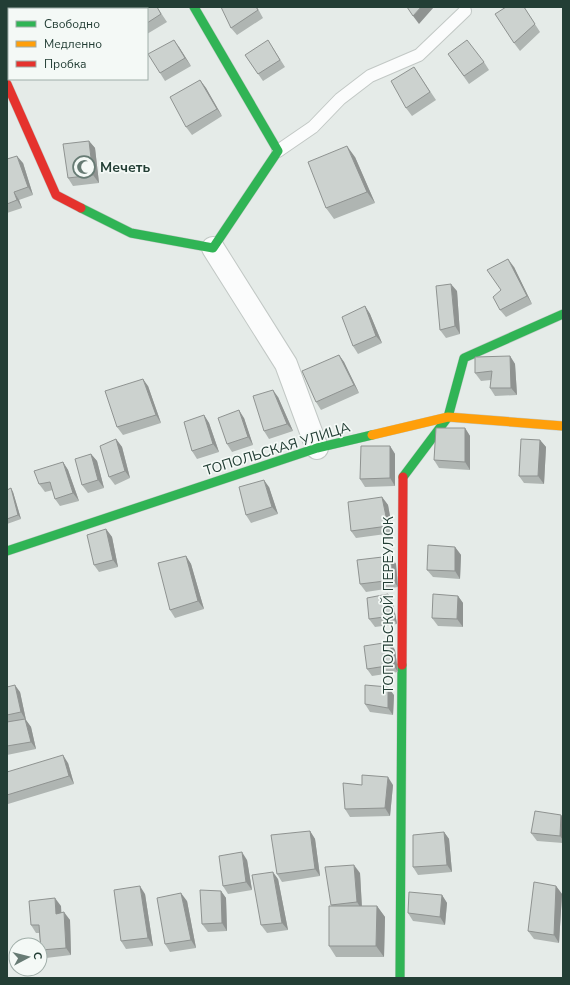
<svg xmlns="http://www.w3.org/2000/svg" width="570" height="985" font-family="'Nunito Sans',sans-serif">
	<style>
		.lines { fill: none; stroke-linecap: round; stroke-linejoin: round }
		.lane-casing { stroke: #c2c8c5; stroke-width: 14 }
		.street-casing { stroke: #c2c8c5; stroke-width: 24 }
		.fast-casing { stroke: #c1c9c5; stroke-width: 10 }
		.slow-casing { stroke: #c1c9c5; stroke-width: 10 }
		.jam-casing { stroke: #c1c9c5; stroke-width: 10 }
		.lane { stroke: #fbfcfc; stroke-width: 12 }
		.street { stroke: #fbfcfc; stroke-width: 22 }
		.fast { stroke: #30b455; stroke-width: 9 }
		.slow { stroke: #ff9f0a; stroke-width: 9 }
		.jam { stroke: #e5322d; stroke-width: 9 }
		.wall { fill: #afb5b2 }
		.shaded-wall { fill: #8f9391 }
		.building { fill: #ccd2cf; stroke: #8f9391 }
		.labels { text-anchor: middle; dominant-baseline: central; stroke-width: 3.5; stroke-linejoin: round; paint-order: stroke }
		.poi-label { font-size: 14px; font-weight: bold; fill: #233e35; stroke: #f4f9f6; text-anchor: start }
		.street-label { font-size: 14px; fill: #233e35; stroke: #f4f9f6 }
	</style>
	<rect width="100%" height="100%" fill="#e5ebe8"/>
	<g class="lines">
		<g class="lane-casing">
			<path id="lane" d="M278,151L313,127L340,99L370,76L419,55L465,11"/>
		</g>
		<g class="street-casing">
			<path id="street" d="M213,248L286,364L317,448"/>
		</g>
		<g class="fast-casing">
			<path id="fast" d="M81,208L131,233L213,248L278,151L194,7
				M403,477L448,417L464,358L563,314
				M7,551L317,448L372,435
				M400,978L402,665"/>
		</g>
		<g class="slow-casing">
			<path id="slow" d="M372,435L448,417L563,426"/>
		</g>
		<g class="jam-casing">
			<path id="jam" d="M7,84L56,195L81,208
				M402,665L403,477"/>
		</g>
		<use href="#lane" class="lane"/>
		<use href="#street" class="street"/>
		<use href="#fast" class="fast"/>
		<use href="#slow" class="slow"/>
		<use href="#jam" class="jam"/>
	</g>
	<path class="wall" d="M157,7L167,22L147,34V9Z
		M257,7L263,18L237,35L231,28Z
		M506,7H524L540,32L520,51L514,43Z
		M179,47L191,66L165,81L160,73Z
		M273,48L285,67L263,81L245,55Z
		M448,54L484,62L489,70L469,84Z
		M414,67L436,100L412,116L406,108Z
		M200,80L206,88L222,116L192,135L186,127Z
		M89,141L95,148L99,183L73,186L68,178Z
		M355,157L375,203L334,219L326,208Z
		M7,159L23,163L33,195L19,200L22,208L7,213Z
		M514,267L532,304L506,317L500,310L501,290Z
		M457,291L460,334L446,338L440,330Z
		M365,306L370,314L382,343L358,354L353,346Z
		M339,355L344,362L359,393L321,410L316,402Z
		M510,356L515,364L517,395L495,396L490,388L491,380L481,381L475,373Z
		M148,386L161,423L123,435L117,427Z
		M278,397L293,431L269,439L264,431Z
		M204,415L209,423L219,452L197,459L192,451Z
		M244,418L253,445L232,452L227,444Z
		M465,428L470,436V470L439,468L434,460Z
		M116,439L122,447L130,478L115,485L109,477Z
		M540,440L546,447L544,484L524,483L519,476Z
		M390,446L395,454V486L365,487L360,479Z
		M91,454L97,461L104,488L88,493L82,485Z
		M63,462L68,470L79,501L60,506L55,499L53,490L45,492L39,484Z
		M269,487L278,514L251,523L246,515Z
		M7,490L13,492L21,519L7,524Z
		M382,497L388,505L393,533L356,538L351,531Z
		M106,529L112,537L118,567L99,572L94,565Z
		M455,547L461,555L460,579L433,577L427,570Z
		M186,556L191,564L204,609L175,618L170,610Z
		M391,556L396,564L398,587L366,592L360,584Z
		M458,596L463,603V627L438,626L432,618Z
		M393,602L397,624L375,627L369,619Z
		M395,650L398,672L372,676L367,669Z
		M7,687L20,692L26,720L31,727L36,749L7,755Z
		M394,695L393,715L370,712L365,704Z
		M68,763L74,784L8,804L7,803V772Z
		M362,785H393L390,816L350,817L345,809Z
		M561,815L563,819V843L537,841L531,833Z
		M310,831L315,839L320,876L282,882L277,874Z
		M444,832L449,839L452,872L418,875L413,867Z
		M247,860L252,890L228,894L223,886Z
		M360,873L362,906H377L385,917L384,957H336L329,946L332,906L331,905Z
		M278,879L288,930L267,933L261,925Z
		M556,886L562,894L559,943L534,939L528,931Z
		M221,891L226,898L227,931L208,932L202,924Z
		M145,894L153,946L126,949L121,941Z
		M442,895L447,903L445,925L413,921L408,913Z
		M187,901L196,948L170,952L165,944Z
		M61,906V913L70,920L71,955L46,958L41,950L39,933H36L31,925Z"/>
	<path class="shaded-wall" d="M421,7H434L419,24L413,16Z
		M174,40L179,47L191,66L185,58Z
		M200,80L206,88L222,116L217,109Z
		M89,141L95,148L99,183L93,175Z
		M347,146L355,157L375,203L367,192Z
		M17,156L23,163L33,195L28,187Z
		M14,192L19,200L22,208L17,200Z
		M508,259L514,267L532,304L527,296Z
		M451,284L457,291L460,334L455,326Z
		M365,306L370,314L382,343L376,336Z
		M339,355L344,362L359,393L354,385Z
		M510,356L515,364L517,395L511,388Z
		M143,379L148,386L161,423L156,415Z
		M273,390L278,397L293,431L287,424Z
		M239,410L244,418L253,445L248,437Z
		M204,415L209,423L219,452L213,444Z
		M465,428L470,436V470L465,462Z
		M116,439L122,447L130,478L125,471Z
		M540,440L546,447L544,484L538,476Z
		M390,446L395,454V486L390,478Z
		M91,454L97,461L104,488L98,480Z
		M63,462L68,470L79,501L73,493Z
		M264,480L269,487L278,514L272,507Z
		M11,488L13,492L21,519L18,515Z
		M382,497L388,505L393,533L388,526Z
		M106,529L112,537L118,567L113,560Z
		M455,547L461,555L460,579L455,571Z
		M186,556L191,564L204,609L198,601Z
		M391,556L396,564L398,587L393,580Z
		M388,594L393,602L397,624L392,616Z
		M458,596L463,603V627L457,619Z
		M390,642L395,650L398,672L393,665Z
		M15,685L20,692L26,720L31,727L36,749L31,742L25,719L21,712Z
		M388,687L394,695L393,715L388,708Z
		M63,755L68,763L74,784L69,776Z
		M388,777L393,785L390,816L385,808Z
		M561,815L563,819V840L560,836Z
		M310,831L315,839L320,876L315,869Z
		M444,832L449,839L452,872L447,865Z
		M242,852L247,860L252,890L246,882Z
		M354,865L360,873L362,910L357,902Z
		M273,872L278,879L288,930L282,923Z
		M140,886L145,894L153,946L148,938Z
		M556,886L562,894L559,943L554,935Z
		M221,891L226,898L227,931L222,923Z
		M181,893L187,901L196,948L191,940Z
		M442,895L447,903L445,925L440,917Z
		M55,898L61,906L62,922L56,914Z
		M377,906L385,917L384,957L376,946Z
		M64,912L70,920L71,955L66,948Z"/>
	<path class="building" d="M110,7H157L161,14L147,23V9H111Z
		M221,7H256L258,10L231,28Z
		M407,7H421L413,16Z
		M506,7H524L535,24L514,43L495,14Z
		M174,40L185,58L160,73L148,54Z
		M268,40L280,60L258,74L245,55Z
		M467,40L484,62L464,76L448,54Z
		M414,67L430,92L406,108L391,81Z
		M200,80L217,109L186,127L170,97Z
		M89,141L93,175L68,178L63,144Z
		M347,146L367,192L326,208L308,162Z
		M17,156L28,187L14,192L17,200L7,204V159Z
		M508,259L527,296L500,310L493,297L501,290L487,270Z
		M451,284L455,326L440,330L436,286Z
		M365,306L376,336L353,346L342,317Z
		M339,355L354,385L316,402L302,371Z
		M510,356L511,388H490L492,371L475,373V357Z
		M143,379L156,415L117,427L105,391Z
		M273,390L287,424L264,431L253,396Z
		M239,410L248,437L227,444L218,418Z
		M204,415L213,444L192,451L184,422Z
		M436,428H465V462L434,460Z
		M116,439L125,471L109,477L100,446Z
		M521,439L540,440L538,476H519Z
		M361,446H390V478L360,479Z
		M91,454L98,480L82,485L75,459Z
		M63,462L73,493L55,499L50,482L39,484L34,471Z
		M264,480L272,507L246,515L239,487Z
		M11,488L18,515L7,519V490Z
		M382,497L388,526L351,531L348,502Z
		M106,529L113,560L94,565L87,535Z
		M428,545L455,547V571L427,570Z
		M186,556L198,601L170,610L158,563Z
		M391,556L393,580L360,584L357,560Z
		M388,594L392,616L369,619L367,598Z
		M433,594L458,596L457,619L432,618Z
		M390,642L393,665L367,669L364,646Z
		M15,685L21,712L7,715V687Z
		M365,685L388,687V708L365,704Z
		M25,719L31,742L7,746V722Z
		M63,755L69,776L7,795V772Z
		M362,775L388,777L385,808L345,809L343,783L362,785Z
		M535,811L561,815L560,836L531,833Z
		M310,831L315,869L277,874L271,835Z
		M444,832L447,865L413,867V835Z
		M242,852L246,882L223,886L219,856Z
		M354,865L357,902L331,905L325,867Z
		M273,872L282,923L261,925L252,875Z
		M534,882L556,886L554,935L528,931Z
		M140,886L148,938L121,941L114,890Z
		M200,890L221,891L222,923L202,924Z
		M409,892L442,895L440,917L408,913Z
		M181,893L191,940L165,944L157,898Z
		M55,898L56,914L64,912L66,948L41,950L39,925H31L29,901Z
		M329,906H377L376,946H329Z"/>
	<defs>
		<g id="mosque-ring" transform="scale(1.15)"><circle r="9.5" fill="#f4f9f6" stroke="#677b74" stroke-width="1.5"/><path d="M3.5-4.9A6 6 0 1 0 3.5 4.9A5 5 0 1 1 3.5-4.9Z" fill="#677b74"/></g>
	</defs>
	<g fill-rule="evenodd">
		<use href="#mosque-ring" x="84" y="167"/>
	</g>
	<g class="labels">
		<g class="poi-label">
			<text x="100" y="167">Мечеть</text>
		</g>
		<g class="street-label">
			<text transform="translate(277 449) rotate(-17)">ТОПОЛЬСКАЯ УЛИЦА</text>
			<text transform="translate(388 605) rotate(-90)">ТОПОЛЬСКОЙ ПЕРЕУЛОК</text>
		</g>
	</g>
	<rect width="570" height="985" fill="none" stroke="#233e35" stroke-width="16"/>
	<rect x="8" y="8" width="140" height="72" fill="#f4f9f6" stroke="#a0aea9"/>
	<rect x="16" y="21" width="20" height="6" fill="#30b455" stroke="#a0aea9"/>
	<text x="44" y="28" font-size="12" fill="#233e35">Свободно</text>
	<rect x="16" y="41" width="20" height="6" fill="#ff9f0a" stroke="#a0aea9"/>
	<text x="44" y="48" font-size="12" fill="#233e35">Медленно</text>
	<rect x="16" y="61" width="20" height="6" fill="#e5322d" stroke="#a0aea9"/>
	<text x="44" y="68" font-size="12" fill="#233e35">Пробка</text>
	<g transform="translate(28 957) rotate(83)"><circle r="19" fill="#f4f9f6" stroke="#a0aea9"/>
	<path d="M0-3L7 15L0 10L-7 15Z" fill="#677b74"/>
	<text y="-6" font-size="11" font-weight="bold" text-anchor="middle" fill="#233e35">С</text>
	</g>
</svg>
